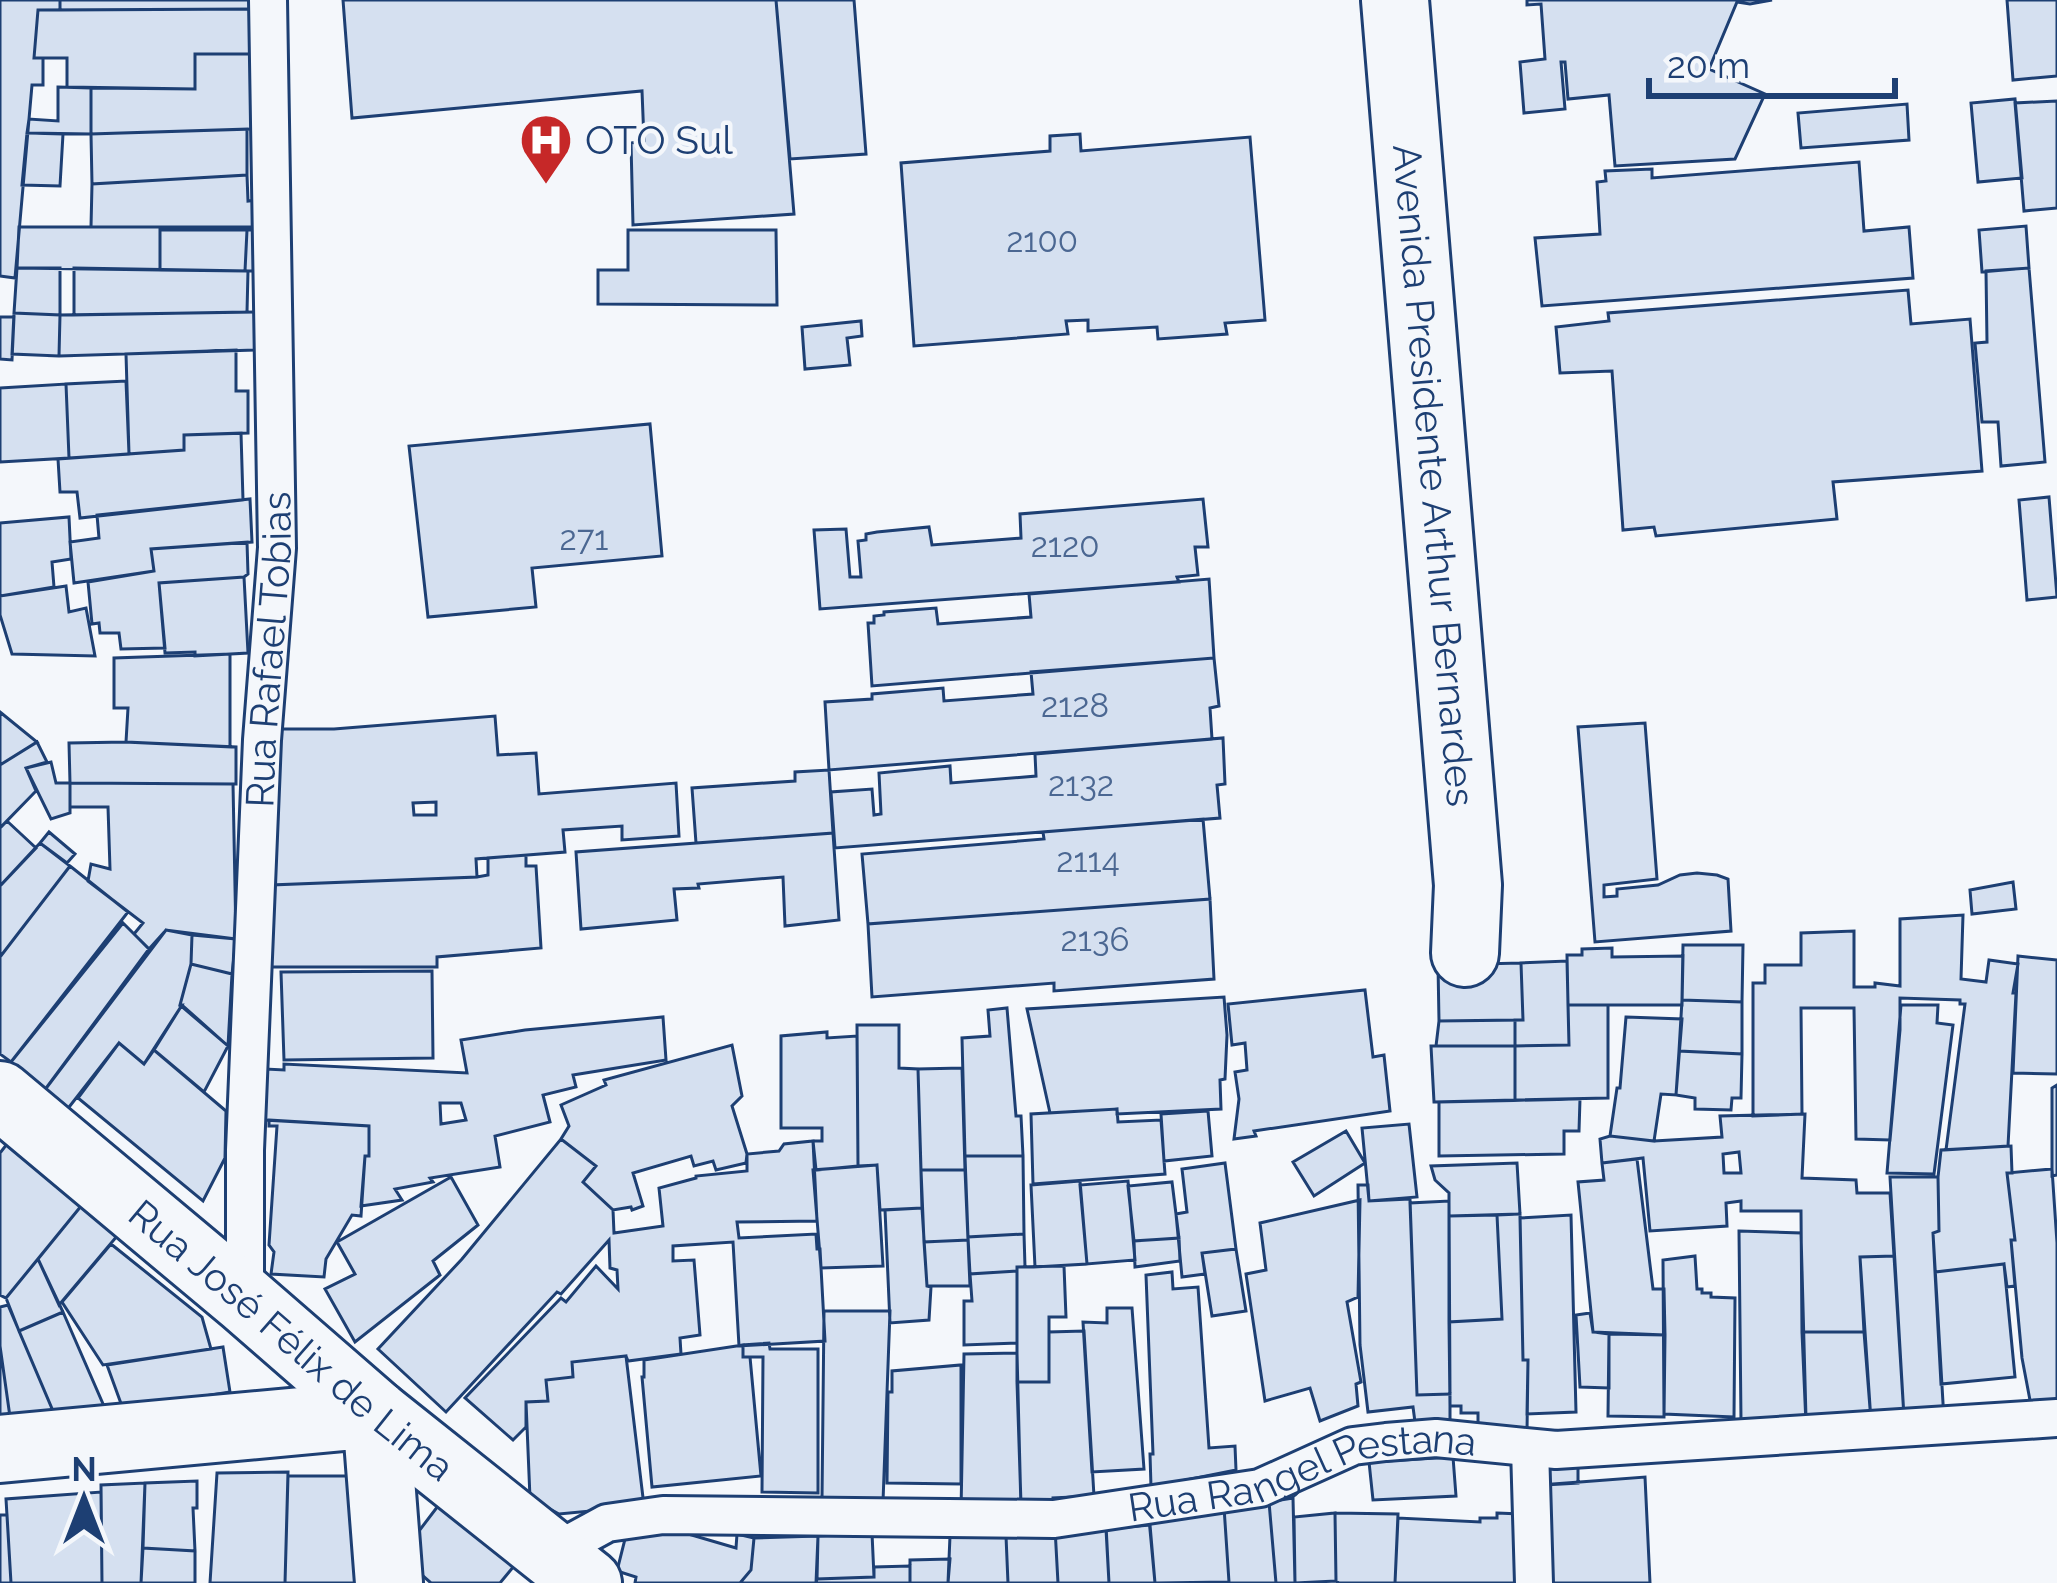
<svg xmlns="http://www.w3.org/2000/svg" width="2057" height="1583" font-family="Raleway,sans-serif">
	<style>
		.building { fill: #d5e0f0; stroke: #1d3f73; stroke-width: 3; fill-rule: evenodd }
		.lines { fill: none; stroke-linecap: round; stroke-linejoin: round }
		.service-casing { stroke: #1d3f73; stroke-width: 42 }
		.minor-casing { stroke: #1d3f73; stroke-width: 72 }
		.service { stroke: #f4f7fb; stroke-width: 36 }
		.minor { stroke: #f4f7fb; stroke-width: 66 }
		.labels { text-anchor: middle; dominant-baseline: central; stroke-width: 9; stroke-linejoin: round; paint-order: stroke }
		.number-label { font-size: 33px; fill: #4b6792 }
		.poi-label { font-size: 39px; fill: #1d3f73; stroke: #f4f7fb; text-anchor: start }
		.street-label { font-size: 39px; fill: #1d3f73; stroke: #f4f7fb }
	</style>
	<rect width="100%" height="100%" fill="#f4f7fb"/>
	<path class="building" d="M0,0H60V10H38L34,58H43V85H32L15,278L0,276Z
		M60,0H259V9L60,10Z
		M343,0H776L794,214L633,225L631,143L644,141L642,91L352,118Z
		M776,0H854L866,154L790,159Z
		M1527,0H1772L1750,4L1737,2L1709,69L1765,94L1735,159L1615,166L1609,95L1568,99L1565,62H1561L1565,109L1524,113L1520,62L1545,59L1541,4L1527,5Z
		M2007,0H2057V76L2013,80Z
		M255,9L252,54H195V89L67,87V58H34L38,10Z
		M195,54H252V129L91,134V88L195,89Z
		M58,87L91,88V134L27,133L29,119L58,121Z
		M2015,99L2022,178L1978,182L1971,103Z
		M2057,101V208L2024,211L2015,103Z
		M1907,104L1909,140L1801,148L1798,113Z
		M247,129V175L92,184L91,134Z
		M27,133L63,134L60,186L22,185Z
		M1080,134L1081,151L1250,137L1265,320L1225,323L1227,334L1158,339L1157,327L1088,331V320L1066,321L1068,334L914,346L901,163L1050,151V136Z
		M1859,162L1864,231L1909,227L1913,278L1542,306L1535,238L1600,234L1597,182L1606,181L1605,171L1652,169V178Z
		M247,175L248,201L259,200V227H91L92,184Z
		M2026,226L2029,268L1982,272L1979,230Z
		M19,227H160V270L17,268Z
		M160,230H247L245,271L160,270Z
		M247,230H255V271H245Z
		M628,230H776L777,305L598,304V270H628Z
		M17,268H60V315L14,313Z
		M74,268L248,271L247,312L74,315Z
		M2029,268L2045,462L2001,466L1998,422H1982L1975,343L1987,342L1986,271Z
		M1908,290L1911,324L1970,319L1982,471L1833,482L1837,519L1656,536L1654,527L1623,530L1612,371L1560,373L1556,327L1609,321L1608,313Z
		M258,312L256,350L59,356L60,315Z
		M14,313L60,315L59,356L12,354Z
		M0,317H14L12,360L0,359Z
		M861,321L862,336L847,338L850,365L805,369L802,327Z
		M236,350V391H248V433L184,435V450L129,454L126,354Z
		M126,381L129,454L69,458L66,384Z
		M66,384L69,458L0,462V388Z
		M650,424L662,556L532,568L536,607L428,617L409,446Z
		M241,433L243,500L80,518L77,492H60L58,459L184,450V435Z
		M2049,497L2057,597L2027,600L2019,500Z
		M250,499L252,542L151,549L154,571L74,583L70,542L99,538L97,515Z
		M1203,499L1208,547H1195L1198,575L1177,577L1179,582L820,609L814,530L846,529L850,577H861L858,541L866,540V534L877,532L929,527L932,545L1021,538L1020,514Z
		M69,517L71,559L52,562L54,587L0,596V523Z
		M247,542L248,574L244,577L159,583L165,648L121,649L119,633H100L99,623L92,624L88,582L154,571L151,549Z
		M244,577L248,653L195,656V652L165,653L159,583Z
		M1209,579L1214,658L872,686L868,623H874V616L884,615V612L936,608L938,624L1031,617L1029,594Z
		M66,586L69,612L86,608L95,656L12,654L0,615V596Z
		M230,654V747L126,742L128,708H114V658Z
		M1214,658L1219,706L1210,708L1212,739L829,770L825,702L872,699V694L943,688L944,701L1033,694L1031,672Z
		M0,712L37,742L0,765Z
		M495,716L498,755L536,753L539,794L676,783L679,836L622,840V826L563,830L565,852L476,859L477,877L273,885L280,729H334ZM436,802V815H414L413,803Z
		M1645,723L1657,879L1604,885V897L1617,896V889L1658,885L1680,875L1697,873L1717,875L1728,879L1731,931L1595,942L1578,727Z
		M1223,738L1225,784L1217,785L1220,818L835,848L831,792L872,789L874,815L881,814L879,773L950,766L951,783L1036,776L1035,754Z
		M37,742L47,762L26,768L36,791L0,828V765Z
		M126,742L236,747V784L70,783L69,743Z
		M51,762L56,783H70V813L51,819L26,768Z
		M829,770L833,833L696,843L692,788L795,781V772Z
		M70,783L233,784L236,939L166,930L149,949L134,934L143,923L88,881L91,864L110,869L108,807H70Z
		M1203,819L1210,899L868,924L862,854L1044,839L1043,832Z
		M7,821L36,848L0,886V828Z
		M49,832L75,854L67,863L40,843Z
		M833,833L839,920L785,926L783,877L698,884L699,888L674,889L677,920L581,929L576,852Z
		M40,843L70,866L0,957V886Z
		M526,855V866H536L541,948L437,957V967H267L271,885L477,877L488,875V858Z
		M70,866L128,912L11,1062L0,1054V957Z
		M2013,882L2016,909L1972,914L1970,890Z
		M1210,899L1214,979L1054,991V983L872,997L868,924Z
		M1963,915L1961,979L1986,982L1989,960L2018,964L2013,993H2016L2008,1146L1946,1150L1965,1004H1960V1000L1900,998V1030L1890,1140L1856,1139L1854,1008H1801L1802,1114L1753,1116V983H1765V965H1801V933L1854,931V987H1875V983L1900,986V919Z
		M123,923L149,949L44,1091L11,1062Z
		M166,930L192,935L191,964L180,1005H182L144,1064L119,1043L66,1111L44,1091Z
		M192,935L236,939L232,974L191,964Z
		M1683,945H1743L1742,1002L1682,1000Z
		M1612,948V957L1683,956L1682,1005H1568L1567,955H1582V949Z
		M2018,956L2057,960V1074L2013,1073Z
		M1567,961L1569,1045L1515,1046V1020H1523L1521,963Z
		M1521,963L1523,1020L1439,1021L1438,965Z
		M191,964L232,974L228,1046L180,1005Z
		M432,971L433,1058L284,1060L281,972Z
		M1365,990L1373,1057L1384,1055L1390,1111L1254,1131L1256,1136L1234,1139L1239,1099L1235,1072L1247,1070L1245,1043L1232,1045L1228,1004Z
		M1224,997L1227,1035L1225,1079L1220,1080L1221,1109L1117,1114V1109L1050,1113L1027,1009Z
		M1682,1000L1742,1002V1054L1679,1051Z
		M182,1005L228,1046L204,1092L154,1050Z
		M1568,1005H1608V1098L1515,1100V1046L1569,1045Z
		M1901,1005H1938L1937,1023L1953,1025L1934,1174L1887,1173Z
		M1007,1008L1016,1116H1021L1023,1156H965L962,1038L990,1036L988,1010Z
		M663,1017L666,1060L573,1075L576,1087L543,1095L550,1122L495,1136L500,1167L430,1178L433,1182L395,1189L402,1200L361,1206L365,1156H369V1126L265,1120L266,1069L284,1070V1064L467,1073L461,1040L525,1030ZM440,1103H461L466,1120L441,1124Z
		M1626,1017L1682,1019L1676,1095L1661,1094L1654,1141L1610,1136L1617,1088H1620Z
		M1515,1020V1046H1436L1439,1021Z
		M857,1025H899V1068L918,1069L922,1208L880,1210L877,1165L858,1166Z
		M827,1032V1038L857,1036L858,1166L816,1170L813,1141H822V1128H781V1036Z
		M119,1043L144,1064L154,1050L226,1111L225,1158L203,1201L78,1098Z
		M732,1045L742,1096L732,1106L747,1154L746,1163L716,1170L713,1161L694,1166L691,1156L633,1173L643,1206L632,1210L631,1207L613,1210L583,1182L596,1166L561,1139L569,1126L561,1105L606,1085L604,1080Z
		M1431,1046H1515V1100L1434,1102Z
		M1679,1051L1742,1054L1741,1098H1732L1731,1110L1695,1109V1098L1676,1095Z
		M962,1068L965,1170H921L918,1069Z
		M2057,1085V1175L2052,1176V1088Z
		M1580,1099L1579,1131H1564V1154L1439,1156V1102Z
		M1117,1109L1118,1122L1161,1120L1165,1174L1033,1184L1031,1114Z
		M1208,1111L1212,1156L1164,1161L1161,1114Z
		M1805,1114L1802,1178L1856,1180L1857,1193H1890L1894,1256L1860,1257L1864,1332H1802L1801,1211H1741V1201L1726,1203L1727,1226L1650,1231L1643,1158L1602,1163L1600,1139L1610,1136L1654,1141L1722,1137L1720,1116ZM1739,1152L1741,1173H1724L1723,1154Z
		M269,1120L369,1126V1156H365L361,1216L352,1215L326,1259L324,1277L271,1274L274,1252L269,1245L277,1126H269Z
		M1409,1124L1417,1197L1369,1201L1362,1128Z
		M1346,1131L1365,1163L1314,1196L1293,1162Z
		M561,1139L596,1166L583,1182L613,1210L614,1233L663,1226L659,1188L696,1178V1176L747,1171V1154L779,1151L784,1144L813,1141L817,1221L737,1222L739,1238L816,1234L817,1249H820L825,1341L739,1346L733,1242L673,1246V1261L694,1260L700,1335L680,1338L681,1354L628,1361L626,1356L572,1362L573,1377L546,1380L548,1401L526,1402V1427L513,1440L465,1398L561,1298L566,1302L596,1266L618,1289L617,1270L610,1268L609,1240L561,1294L557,1292L446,1412L378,1349L462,1259Z
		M10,1140L86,1200L6,1298L0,1295V1153Z
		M2011,1146L2012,1173H2007L2015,1240H2011L2015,1286L2007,1287L2004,1264L1935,1272L1933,1233L1939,1231L1938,1177L1941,1150Z
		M965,1156H1023L1024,1234L968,1237Z
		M1637,1159L1653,1289H1664L1665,1335L1593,1332L1578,1182L1604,1180L1602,1163Z
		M1225,1163L1236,1249L1202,1253L1205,1274L1182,1277L1176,1214L1187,1212L1182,1169Z
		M1517,1163L1520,1214L1449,1216V1193L1435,1180L1431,1166Z
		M877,1165L883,1266L821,1268L813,1170Z
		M2052,1169L2057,1243V1412L2033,1416L2022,1358L2011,1240H2015L2007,1173Z
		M921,1170H965L968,1240L924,1242Z
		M451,1177L478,1225L433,1261L440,1275L355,1342L325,1289L355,1274L337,1242Z
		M1890,1177H1938L1939,1231L1933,1233L1944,1420L1904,1417Z
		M1080,1181L1087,1264L1035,1267L1031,1185Z
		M1128,1181L1135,1260L1087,1264L1080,1185Z
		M1172,1182L1179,1238L1134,1241L1128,1186Z
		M1358,1185H1368L1369,1201L1410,1199L1417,1395L1450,1394V1428L1415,1422L1413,1407L1368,1412L1360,1345Z
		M86,1200L123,1229L59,1305L38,1259Z
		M1360,1200L1358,1297L1347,1302L1361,1382L1356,1384L1358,1406L1320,1421L1310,1388L1265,1401L1246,1274L1266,1270L1260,1223Z
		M1449,1201L1450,1394L1417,1395L1410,1203Z
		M922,1208L927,1286L931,1287L929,1320L890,1323L885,1210Z
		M1520,1214L1523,1360H1528L1527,1432L1478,1429V1413H1461V1406H1450L1449,1322L1502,1319L1497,1215Z
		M1497,1215L1502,1319L1449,1322V1216Z
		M1571,1215L1576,1412L1527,1414L1528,1360H1523L1520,1218Z
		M1739,1231L1801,1233L1806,1418L1741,1420Z
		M1024,1234L1025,1267H1017V1271L970,1274L968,1237Z
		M1179,1238L1180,1261L1135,1267L1134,1241Z
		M968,1240L970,1286H927L924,1242Z
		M111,1244L202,1317L211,1349L103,1365L62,1302Z
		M1236,1249L1246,1311L1212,1316L1202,1253Z
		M1695,1256L1697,1289H1702V1293H1711V1297L1735,1298L1734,1417L1664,1414L1663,1260Z
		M1894,1256L1904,1417L1871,1421L1860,1257Z
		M38,1259L63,1312L19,1331L6,1298Z
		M2004,1264L2015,1377L1941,1384L1935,1272Z
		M1064,1266L1066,1317H1049V1382H1017V1267Z
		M1017,1271V1343L964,1345V1301H972L970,1274Z
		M1172,1272L1173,1289L1198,1287L1209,1448L1235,1446L1236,1470L1151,1487L1150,1454H1153L1146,1275Z
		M8,1305L56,1418L11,1424L0,1346V1307Z
		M1107,1308H1132L1144,1469L1092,1472L1083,1322L1107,1323Z
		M824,1311H890L883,1502L822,1499Z
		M63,1312L110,1420L56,1418L19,1331Z
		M1590,1313L1593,1332L1609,1334V1388L1580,1387L1576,1315Z
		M1084,1331L1094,1496L1053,1498V1506L1021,1504L1017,1382H1049V1332Z
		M1802,1332H1864L1871,1421L1806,1424Z
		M1609,1334L1665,1335L1664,1417L1608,1416Z
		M769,1343L770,1349H818V1493L762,1492L763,1357H743V1345Z
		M743,1345V1357H750L761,1476L652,1487L642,1377H644V1360Z
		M0,1346L11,1424L0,1429Z
		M223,1347L230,1392L123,1409L107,1365Z
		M1017,1353L1021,1510L961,1511L964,1354Z
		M626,1356L644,1506L559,1514L530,1498L526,1402L548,1401L546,1380L573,1377L572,1362Z
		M961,1365V1484L887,1483L888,1392H892V1371Z
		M1453,1457L1456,1496L1373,1500L1369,1462Z
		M1546,1462H1578V1483L1546,1485Z
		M288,1472L285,1583H210L217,1473Z
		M288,1476H356L359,1583H285Z
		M1645,1477L1650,1583H1547L1541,1485Z
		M197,1481V1508H193L195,1551L143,1548L145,1483Z
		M145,1483L141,1583H102L101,1485Z
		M101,1492L102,1583H11L6,1499Z
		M1293,1498L1295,1583H1276L1269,1502Z
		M441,1502L514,1566L500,1583H431L400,1556Z
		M1269,1502L1276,1583H1225L1229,1582L1224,1507Z
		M1224,1507L1229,1582L1155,1583L1149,1519Z
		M1335,1513L1398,1514L1395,1583H1339L1336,1581Z
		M1335,1513L1336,1581L1295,1583L1294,1517Z
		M1497,1513L1520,1514L1517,1583H1395L1398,1518L1480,1522V1518H1497Z
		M0,1515H7L11,1583H0Z
		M629,1523L661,1526L736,1548L737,1534L754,1538L751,1570L740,1583H635L636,1577L617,1571Z
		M1106,1525L1109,1583H1058L1055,1528Z
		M1150,1525L1155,1583H1109L1106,1529Z
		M1055,1528L1058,1583H1008L1006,1536Z
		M872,1533L874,1577L817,1579L818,1536Z
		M818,1536L816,1583H740L751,1570L754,1538Z
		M950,1536H1006L1008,1583H948Z
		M143,1548L195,1551V1583H141Z
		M950,1559L948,1583H910V1560Z
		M910,1566V1583H816L817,1579L874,1577V1567Z"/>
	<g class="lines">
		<g class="service-casing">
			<g id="service">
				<path id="s1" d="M245,1300V1150L262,740L277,548L268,0"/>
				<path d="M1530,1448L1534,1583"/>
				<path id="s2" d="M552,1553L607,1523L663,1515L1054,1519L1260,1488L1353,1446L1386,1442L1436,1438L1556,1450L2057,1418"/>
			</g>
		</g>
		<g class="minor-casing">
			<g id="minor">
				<path id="s3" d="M1395,0L1468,885L1465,953"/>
				<path id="s4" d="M0,1095L245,1300L376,1414L588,1583"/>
				<path d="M0,1449L376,1414L389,1583"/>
			</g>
		</g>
		<use href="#service" class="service"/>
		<use href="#minor" class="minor"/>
	</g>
	<defs>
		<g id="hospital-pin" transform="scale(2.7)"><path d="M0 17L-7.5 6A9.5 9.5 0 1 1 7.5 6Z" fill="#c62828" stroke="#f4f7fb"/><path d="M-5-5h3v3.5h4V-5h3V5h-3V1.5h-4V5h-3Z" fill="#fff"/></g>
	</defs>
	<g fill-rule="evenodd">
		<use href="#hospital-pin" x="546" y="140"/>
	</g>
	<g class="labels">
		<g class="number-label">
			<text x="1042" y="240">2100</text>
			<text x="584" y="538">271</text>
			<text x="1065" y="545">2120</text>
			<text x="1075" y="705">2128</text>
			<text x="1081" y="784">2132</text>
			<text x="1088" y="860">2114</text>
			<text x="1095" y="939">2136</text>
		</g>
		<g class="poi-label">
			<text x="585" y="140">OTO Sul</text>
		</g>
		<g class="street-label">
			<text stroke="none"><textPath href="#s3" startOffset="477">Avenida Presidente Arthur Bernardes</textPath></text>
			<text stroke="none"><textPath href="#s1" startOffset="651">Rua Rafael Tobias</textPath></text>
			<text stroke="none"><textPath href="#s4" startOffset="381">Rua José Félix de Lima</textPath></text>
			<text stroke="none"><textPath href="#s2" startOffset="765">Rua Rangel Pestana</textPath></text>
		</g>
	</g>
	<g transform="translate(84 1499)" stroke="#f4f7fb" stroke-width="9" paint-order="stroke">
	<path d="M0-9L21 45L0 30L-21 45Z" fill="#1d3f73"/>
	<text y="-18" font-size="33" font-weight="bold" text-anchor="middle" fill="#1d3f73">N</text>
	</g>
	<path d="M1649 78v18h246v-18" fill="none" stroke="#1d3f73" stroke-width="6"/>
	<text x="1667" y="78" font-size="36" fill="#1d3f73" stroke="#f4f7fb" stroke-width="9" paint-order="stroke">20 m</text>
</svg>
